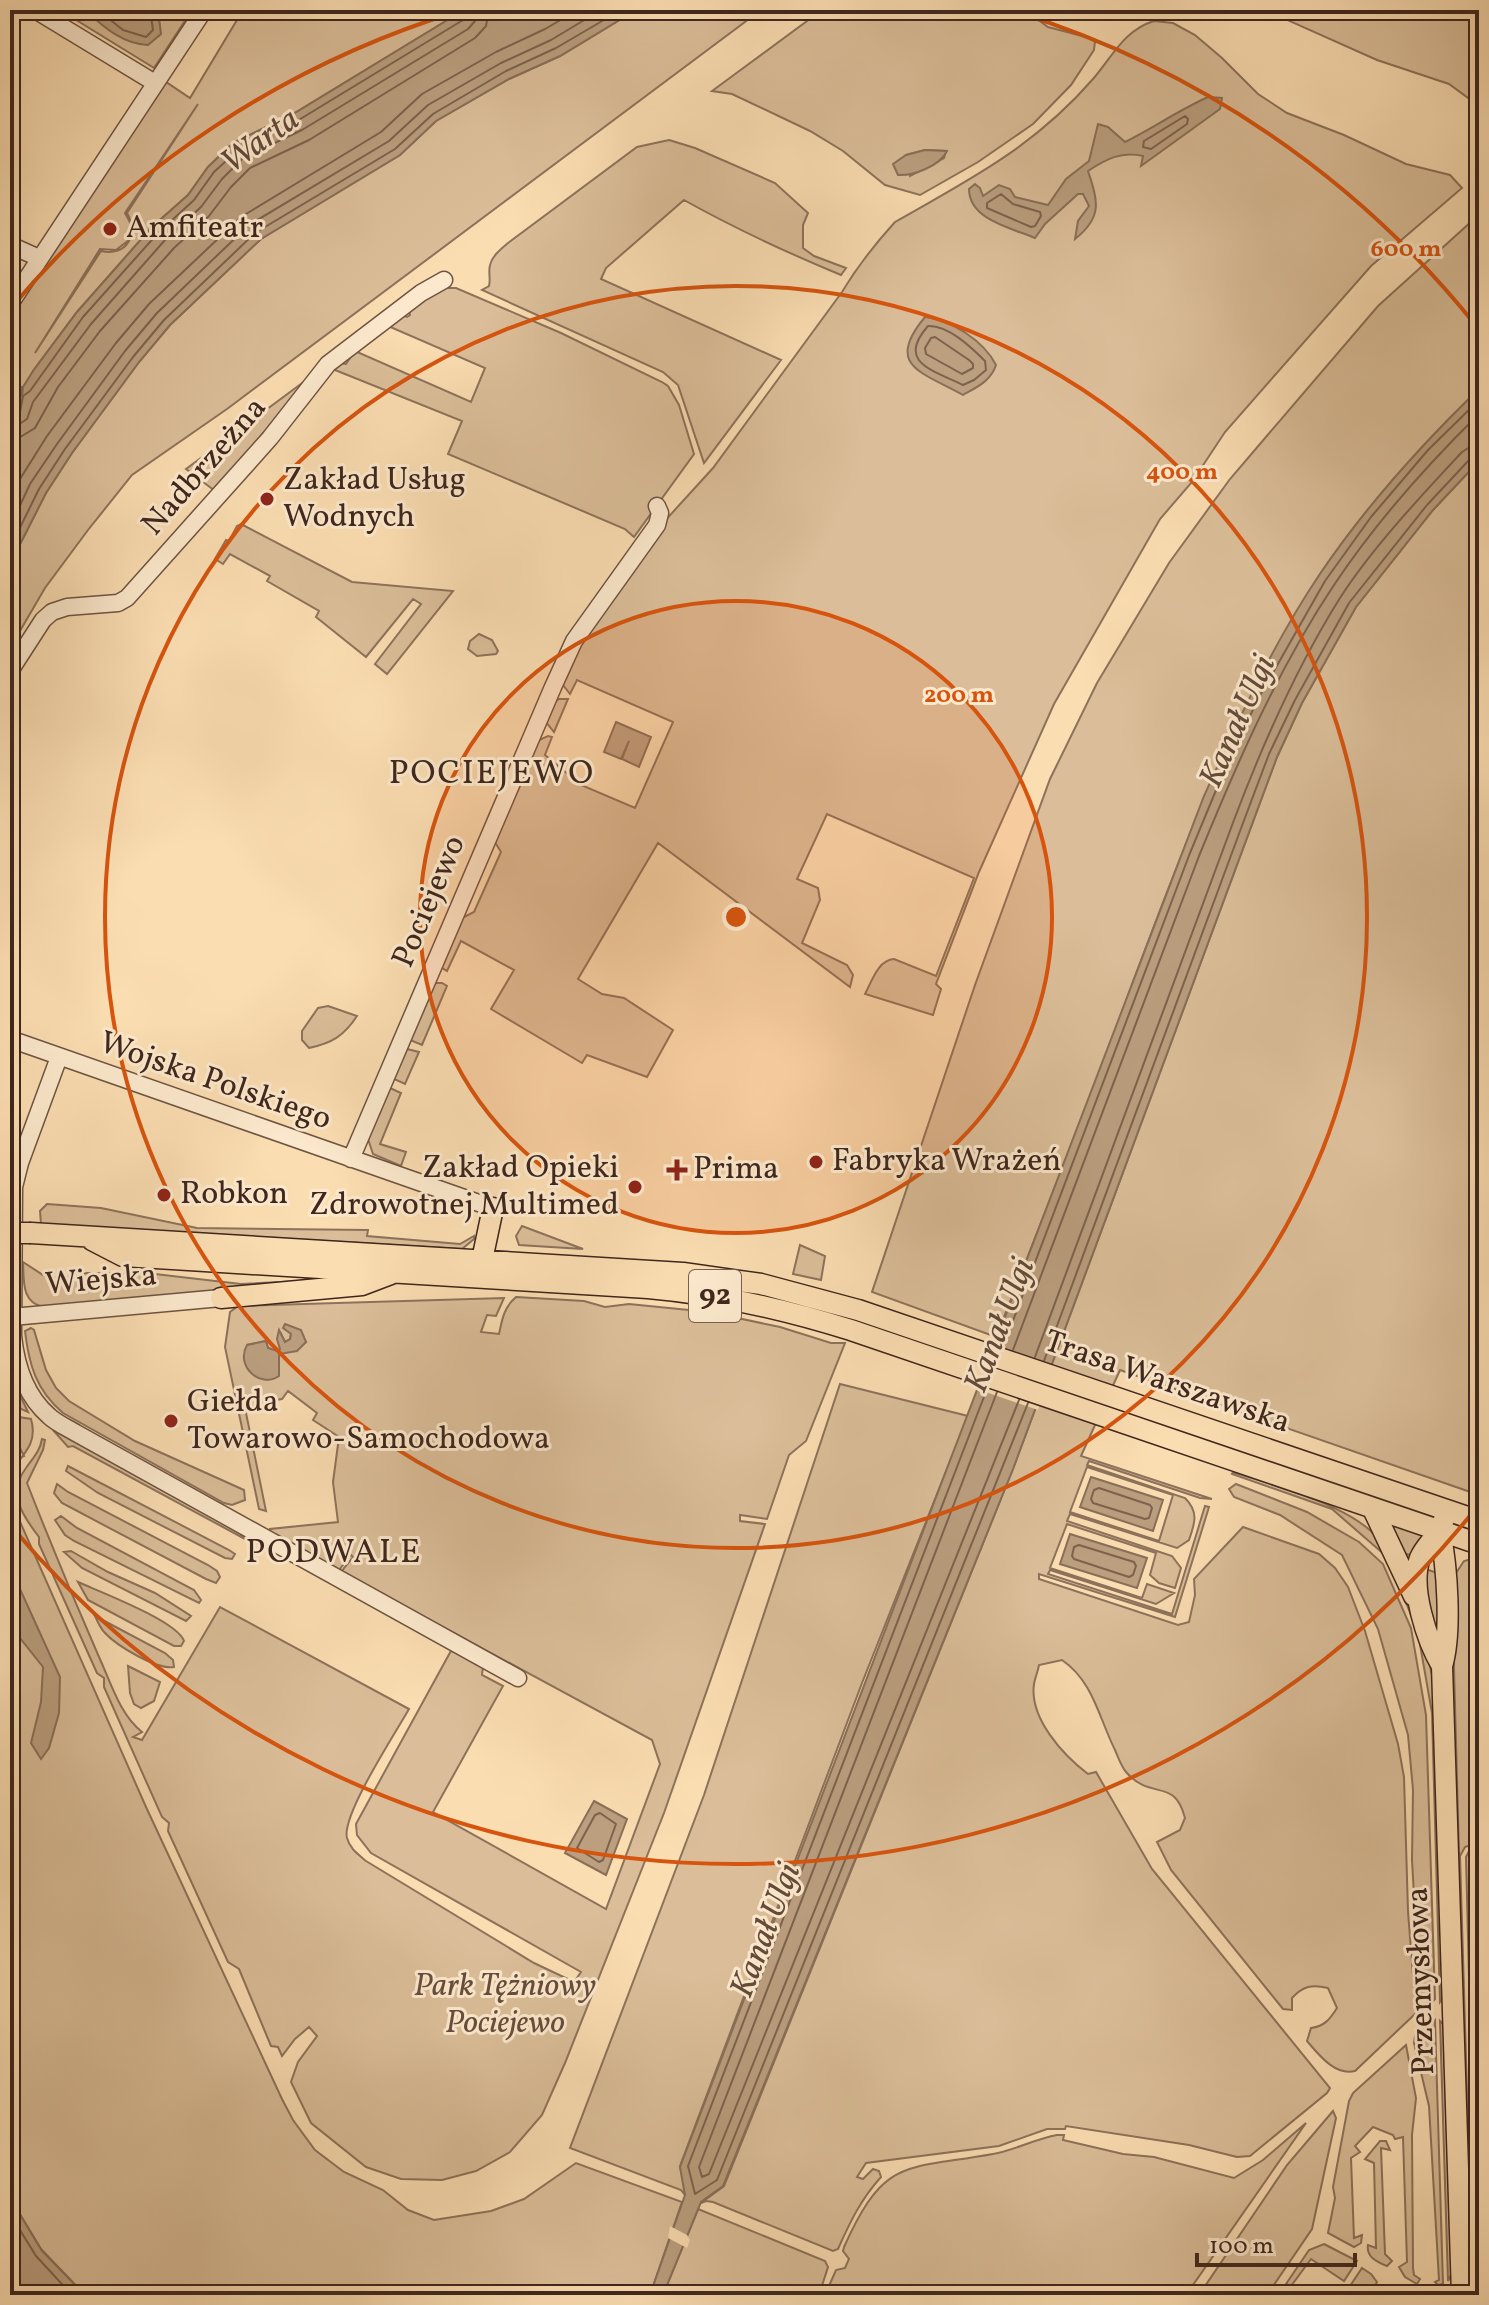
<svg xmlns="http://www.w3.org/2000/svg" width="1489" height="2305" font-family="Vollkorn,serif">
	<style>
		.green { fill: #dbbe99; stroke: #8d725b; stroke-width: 2; fill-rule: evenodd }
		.water { fill: #bb9f7f; stroke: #896f58; stroke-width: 2 }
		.pier { fill: #fbddb2 }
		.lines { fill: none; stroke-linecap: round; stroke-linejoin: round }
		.shore { stroke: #7d624e; stroke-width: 2 }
		.stream { stroke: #896f58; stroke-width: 3 }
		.minor-casing { stroke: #6e5442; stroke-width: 19 }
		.major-casing { stroke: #3f261d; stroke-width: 23 }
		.minor { stroke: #fce9cd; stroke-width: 16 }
		.major { stroke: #fbddb2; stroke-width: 20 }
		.major-bridge-casing { stroke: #3f261d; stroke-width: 23; stroke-linecap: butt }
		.major-bridge { stroke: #fbddb2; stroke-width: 20 }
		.ring { fill: none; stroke: #d7540e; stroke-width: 4 }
		.poi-dot { fill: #8f2418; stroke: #fce9cd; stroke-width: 3 }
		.labels { text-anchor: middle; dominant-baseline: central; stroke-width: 6; stroke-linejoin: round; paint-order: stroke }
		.shield { fill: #fce9cd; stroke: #786052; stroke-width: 2 }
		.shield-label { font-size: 30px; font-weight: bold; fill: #3f261d }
		.poi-label { font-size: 32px; fill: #3f261d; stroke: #fce9cd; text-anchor: start }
		.street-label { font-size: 32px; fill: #3f261d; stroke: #fce9cd }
		.park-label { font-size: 32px; font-style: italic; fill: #664c3c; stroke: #fce9cd }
		.water-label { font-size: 34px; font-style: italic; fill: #644a3a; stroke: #fce9cd }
		.neighbourhood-label { font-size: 34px; letter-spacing: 2px; fill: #3f261d; stroke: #fce9cd }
		.centre { fill: #d7540e; stroke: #fce9cd; stroke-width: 4 }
		.ring-label { font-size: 24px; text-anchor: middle; font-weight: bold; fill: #d7540e; stroke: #fce9cd; stroke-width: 6; stroke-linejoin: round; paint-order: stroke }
	</style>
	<rect width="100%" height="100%" fill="#fbddb2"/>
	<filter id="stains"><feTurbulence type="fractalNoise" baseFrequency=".0025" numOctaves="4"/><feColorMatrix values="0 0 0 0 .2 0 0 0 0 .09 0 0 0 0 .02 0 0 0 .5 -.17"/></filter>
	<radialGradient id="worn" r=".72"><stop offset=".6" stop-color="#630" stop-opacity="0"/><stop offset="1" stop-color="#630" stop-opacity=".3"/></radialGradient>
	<path class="green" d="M60,10H192L154,68Z
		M243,10H464L293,114L233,143L208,167L188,195L152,227L77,312L33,371L23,397L16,387L13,412L10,418V313L163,80L190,98ZM198,104L127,213C139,234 127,257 101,251L35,353L100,249L116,250L129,240L131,224L125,213Z
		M636,10H761L227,409L132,475L88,530L45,588L10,648V564L46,493L72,453L139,362L170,325L261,239L400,155L436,121L509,79L560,56Z
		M822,10H1025L1048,27L1090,38L1095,41L1094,50L1071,85L1033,124L978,162L920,195L885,185L843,151L810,131L732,94L712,91ZM925,150L946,151L944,158L910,176L906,155Z
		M1265,10H1479V106L1449,84L1377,60Z
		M1154,21L1173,23L1195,35L1222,58L1258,94L1287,113L1344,135L1406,164L1450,175L1462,188L1371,266L1225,432L1192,482L1160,519L1054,704L979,872L936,984L941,989L933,1015L865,994C872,981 878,960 894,959L936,976L974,878L827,814L797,879L818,888L820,900L802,943L847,965L853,975L850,987L658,843L578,979L602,994L624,998L673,1030L647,1077L587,1055L582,1063L491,1009L514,970L461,941L447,971L439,966L458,920L474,912L501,852L493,839L537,741L548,736L552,737L545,755L581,785L635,808L673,722L577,680L570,694L563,685V677L575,650L662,524L713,468L842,292C857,267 875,244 895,222C971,179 1035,146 1093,79C1112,57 1124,30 1154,21Z
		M669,140L695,148L775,183L808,213L803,225V248L814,256L846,268L841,275C788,253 734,228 684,200L606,268L601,279L781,360L704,463L678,385L663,372L482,290L489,286C491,278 488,273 490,265C492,256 501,249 508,243L637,147Z
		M1472,221L1479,228V389C1421,445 1368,504 1322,571C1305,596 1291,623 1276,650C1217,758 1174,872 1131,987C1088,1104 1042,1221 996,1337L872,1292L975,985L1050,779L1097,683L1169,563L1230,479L1378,306Z
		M441,288H456L561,333L662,382L668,386L679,405L694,454L634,537L625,529L448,454L462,421L330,368L338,363L346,364L355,351L471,402L485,368L388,326L402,315L407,317L410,315L409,311Z
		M309,378L215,491L186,469Z
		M1479,461V1495L1120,1370L1081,1456L1212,1499L1200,1498L1089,1461L1087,1465L1185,1498C1199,1512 1195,1523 1189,1540L1177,1548L1070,1514L1067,1521L1172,1556L1181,1568L1175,1588L1159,1583L1150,1575L1156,1553L1067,1524L1050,1568L1142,1598L1147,1584L1174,1593L1156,1604L1050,1570L1048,1574L1172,1614L1205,1506L1209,1507L1175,1617L1039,1574V1579L1178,1625L1189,1622L1195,1595L1194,1579L1243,1527L1319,1554L1335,1568L1348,1587L1365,1631L1398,1744L1404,1777L1408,1912L1416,2013L1355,2071C1335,2076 1319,2055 1307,2041L1311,2028C1325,2026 1330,2019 1337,2008L1328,1988C1312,1984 1303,1986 1292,1998V2010L1283,2009L1171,1870L1157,1842L1180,1830L1185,1818C1174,1776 1152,1802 1126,1772C1121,1766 1118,1757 1115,1750C1099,1718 1093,1681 1062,1660L1039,1665C1038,1671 1035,1678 1034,1684C1029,1718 1063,1755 1088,1774L1096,1772L1152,1869L1330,2088L1327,2093L1250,2156L1237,2157L1189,2145L1066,2126L1065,2129H1047L999,2146L866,2163L857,2177L863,2179L873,2169L879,2171L881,2177C861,2199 850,2222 838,2249L833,2251L713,2202L706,2201L701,2203L724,2186L1013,1469L1277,757L1302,703L1356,607L1433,510ZM1087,1467L1173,1495L1159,1541L1070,1512Z
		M241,524L352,582L453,591L387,674L375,664L421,604L413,599L366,657L316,617L319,611L267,581L270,576L230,554L223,564L215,559L226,540L229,541L237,526Z
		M479,634L492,640L498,651L496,654L477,656L468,649L470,641Z
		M559,699H568L554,732L546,722L555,701Z
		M431,983H442L447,986L422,1045L410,1040Z
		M328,1006L357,1016C344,1036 332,1043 309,1048L302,1040V1031L318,1008Z
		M403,1048L419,1052L405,1084L394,1079Z
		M390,1088L401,1093L380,1144L406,1152L401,1166L373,1154L368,1139L385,1089Z
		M47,1204L101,1208L197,1228L368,1230L367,1236L460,1244L474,1236V1239L462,1249L41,1224L40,1211Z
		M522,1226L583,1249L519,1245L516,1236Z
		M800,1245L825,1256L821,1280L793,1274Z
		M23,1262L43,1275L59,1279L87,1273L155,1274L241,1284L345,1279L44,1307C21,1303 24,1280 23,1262Z
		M516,1297L584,1301L605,1307L629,1304L709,1312L780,1327L831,1343H845L806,1441L789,1455L767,1519L740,1515V1521L765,1524L664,1813L565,2063L542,2115L510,2152L476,2171L442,2180L401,2179L366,2167L311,2123L291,2082L298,2062L317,2036L309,2027L295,2039L282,2056L278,2047L271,2046L239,1969L228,1962L168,1831L169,1823L162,1817L104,1687V1678L97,1673L39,1544V1537C22,1515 7,1493 26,1468C33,1458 40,1451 42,1439L45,1440L43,1450L27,1483C50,1542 74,1600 99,1657C111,1683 120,1715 142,1732L133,1737L142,1740L220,1607L409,1709C396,1732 341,1816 347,1838C350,1849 358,1854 366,1861L534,1963L574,1982L581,1972L371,1853L357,1835L356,1824L452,1649L483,1667L482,1675L503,1686L433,1812L606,1909L660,1764L652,1740L341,1572L353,1557L351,1555L339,1570L271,1534L270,1529L338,1522L333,1482L339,1437L313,1420L317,1413L288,1391L282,1399L258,1403L246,1413L266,1511L259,1509L225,1347L230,1312L238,1306L504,1298L496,1316L487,1315L481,1332L499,1334C502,1320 504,1307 516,1297ZM287,1329L306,1342C288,1360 269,1351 247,1345L266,1341L268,1348L277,1351L281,1349L280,1332L285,1342L290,1339L291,1334Z
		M31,1328L34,1330L46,1370L56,1388L69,1401L135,1441L244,1490L245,1500L232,1505L224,1503L63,1413C36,1390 29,1365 25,1331Z
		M10,1373V1374L28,1412L21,1409L10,1397Z
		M840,1384L968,1416L862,1683L680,2166L686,2196L681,2190L570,2148L704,1795Z
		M10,1407L19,1417L31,1419C38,1443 24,1454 10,1472V1462L24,1456L10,1428Z
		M53,1430L240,1533L245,1539L73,1446L68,1447Z
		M1218,1438L1361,1489L1385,1503L1215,1448Z
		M68,1466L229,1550L235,1554L232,1559L225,1558L98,1493L66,1471Z
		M1233,1472C1271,1485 1379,1511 1386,1556L1332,1509L1232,1474Z
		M57,1484L68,1492L208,1565L217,1571L220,1577L216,1583L206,1579L62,1503L54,1493Z
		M1236,1484L1307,1512L1359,1542L1383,1564L1411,1628L1426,1715L1435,1999L1431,2004L1423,1999L1419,1982L1412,1860L1413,1790L1408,1735L1378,1629L1342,1555L1280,1515L1234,1497L1229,1489Z
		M10,1499L146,1807L282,2099L293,2120L315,2150L344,2172L383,2190L408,2210L434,2220L491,2211L524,2199L576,2163L682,2202L650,2295H85L41,2249L10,2198Z
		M61,1516L77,1528L194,1590L201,1600L199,1603L74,1541L65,1535L55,1520Z
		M1388,1520L1430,1535L1416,1557L1400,1552Z
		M71,1551L108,1572L155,1593L191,1616L186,1621L82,1568L64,1552Z
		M1479,1557V1842L1465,1847L1460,1856L1473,2295H1471L1453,1632L1454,1576L1464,1561Z
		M1395,1563L1429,1661L1435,1689L1445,1995L1440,2002L1432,1713L1418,1633L1392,1567Z
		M1423,1568L1440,1574L1442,1651L1426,1595Z
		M78,1582C100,1592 177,1621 184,1641L181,1646H174L88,1600Z
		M95,1616L165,1653L173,1660L174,1667C157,1670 117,1646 105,1633C100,1628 98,1622 95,1616Z
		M128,1666L160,1682L154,1701L141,1708L134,1704L130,1693Z
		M1479,1848V2055L1471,2057L1466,1857L1469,1851Z
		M1435,2020L1443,2284L1438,2285L1435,2282L1439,2280L1429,2106L1414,2043L1415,2036Z
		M1440,2021L1445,2026L1452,2273L1448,2281Z
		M1406,2045L1416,2098L1412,2135L1413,2268L1414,2275L1420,2279L1417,2284L1405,2277L1399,2267L1407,2262L1403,2137L1395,2139L1393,2135L1373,2127L1355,2146L1360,2152L1351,2158L1354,2238L1362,2235L1361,2243L1354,2247L1328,2233L1335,2198L1333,2187L1349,2101L1353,2093Z
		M1479,2060V2295H1478L1471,2061Z
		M1333,2111L1336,2118L1312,2229L1267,2295H1199L1287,2165Z
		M1306,2123L1186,2295H825L836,2270L845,2268L849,2259L843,2251L844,2247C885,2156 905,2170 993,2154C1015,2150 1035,2139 1057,2135H1064L1063,2140L1123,2154L1154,2157L1234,2178L1263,2160Z
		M1380,2141H1386L1390,2150L1381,2148L1385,2254L1392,2261L1387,2266C1377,2262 1366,2257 1368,2245L1376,2248L1374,2163L1365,2159Z
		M698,2209L825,2261L828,2267L819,2295H663Z
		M1324,2244L1357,2261L1344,2281L1311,2259L1291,2286L1286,2284L1309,2250Z
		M1362,2268L1371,2274L1377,2282L1373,2289L1366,2288L1361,2295H1344Z"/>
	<path class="water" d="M85,10H158L161,34L148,45C122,44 104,27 85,10Z
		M464,10H636L560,56L509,79L436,121L400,155L261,239L170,325L139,362L72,453L46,493L10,564V418L13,412L16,387H22V397L23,387L33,371L77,312L152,227L188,195L208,167L233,143L293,114Z
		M1208,97L1222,98L1220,109L1141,166L1143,156C1121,151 1106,159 1088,171C1098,201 1103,217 1075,239L1078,221L1089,206L1083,194H1078L1045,224L1035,238C1012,228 969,220 969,189L975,184L980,188L983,196L999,185L1010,189L1015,197L1048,205L1066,179L1089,161L1098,124L1108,127L1125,142C1153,128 1179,110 1208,97Z
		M925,150L947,151C940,166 913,176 898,175L893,164L906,155Z
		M925,317C950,319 984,341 996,365C991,381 977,387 963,395C922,372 884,366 925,317Z
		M1479,389V461L1433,510L1356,607L1302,703L1277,757L1013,1469L723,2186L701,2202L663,2295H650L685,2195L680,2167L1204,796C1238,721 1273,643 1320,574C1366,506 1420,446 1479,389Z
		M616,722L651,737L639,767L622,759L629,741L621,759L604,752Z
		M285,1324L301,1330L306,1342L297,1351L279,1354V1376C260,1389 235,1366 247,1345L266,1341L268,1348L277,1351L280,1349L277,1339L279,1330L285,1342L290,1339L291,1334L283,1328Z
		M1091,1477L1163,1500L1153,1531L1080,1507Z
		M1070,1534L1147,1558L1137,1588L1060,1564Z
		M10,1576L15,1578L60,1677L59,1713L49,1748L41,1759L31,1743L41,1702L43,1667L16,1633L10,1620Z
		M594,1801L627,1819L606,1875L565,1853Z
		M10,2198L42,2251L85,2295H10Z"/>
	<path class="pier" d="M983,1366L1047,1388L1038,1410L974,1388Z
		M670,2226L687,2235L690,2240L687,2248L668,2238Z"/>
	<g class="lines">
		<path class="shore" d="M98,10L123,30L146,37L153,30L150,10
			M1185,116L1188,119L1187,124L1151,149L1143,147L1144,141Z
			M1001,194L1013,204L1040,212L1041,216L1035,226L1031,227L987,208V203Z
			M928,326C948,325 971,347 985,361L986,370L974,380L963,385C932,370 896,362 928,326Z
			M935,337L969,360L973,364V368L962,374L926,354L925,348L931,338Z
			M10,416L20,412L23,396L30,391L83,317L158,233L194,200L214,172L238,150L297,121L463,20L467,10
			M10,426L18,425L27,419L33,402L91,324L165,240L201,207L222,179L243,158L302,130L468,29L475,21L477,10
			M10,438L22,436L35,428L58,387L100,331L174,248L209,216L231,187L250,168L309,140L475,38L486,26L489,10
			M10,499L20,479L47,436L116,343L149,304L241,217L381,132L422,94L496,52L545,29L578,10
			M10,527L30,484L57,444L125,351L157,313L249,225L389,141L428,105L501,63L551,40L601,10
			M10,548L39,489L65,449L133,357L164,320L255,233L395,149L433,114L506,71L556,48L621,10
			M1003,1347L1190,853L1224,771L1258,699L1325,581L1371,517L1428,450L1479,400
			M1013,1350L1199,856C1237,763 1278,669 1334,585C1376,522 1426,466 1479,414
			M1035,1357L1234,820C1263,743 1296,668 1340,598C1372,548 1422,495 1462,452L1470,447L1479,446
			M1044,1361L1243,823L1269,754L1295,700L1349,603L1427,505L1470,459L1479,456
			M987,1389L688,2166L695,2194L717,2180L1028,1403
			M997,1392L699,2167L702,2177L709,2174L1019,1400
			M1099,1488L1150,1505L1152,1508L1149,1518L1145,1519L1093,1503L1091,1499L1094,1490Z
			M1079,1545L1134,1562L1136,1566L1133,1575L1129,1577L1074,1559L1072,1556L1074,1547Z
			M600,1813L616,1824L603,1860L599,1862L577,1848L595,1815Z
			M10,2214L36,2256L72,2295"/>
		<path class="stream" d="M1476,219L1479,222"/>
		<g class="minor-casing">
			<path id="minor" d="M35,10L155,83
				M10,245L39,258
				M10,304L204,10
				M10,671L43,620L52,612L67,607L118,603L127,598L270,438L328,364L421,293L444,280
				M10,1039L493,1208
				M59,1057L20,1163L14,1187L13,1336C16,1365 26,1396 49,1416C56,1423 68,1428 76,1433L518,1678
				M351,1159L553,687L574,641L657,525L660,513L657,506
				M12,1317L221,1298"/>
		</g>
		<g class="major-casing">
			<path id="major" d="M31,1233L683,1273L761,1284L858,1310L1479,1521
				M92,1240L123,1256L648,1288C718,1294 784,1309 851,1330L1479,1544
				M471,1268L482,1260L493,1208
				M221,1298L362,1285L391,1274
				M1373,1509L1414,1596
				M1440,1531C1447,1566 1452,1632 1442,1666L1462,2295
				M1442,1666C1427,1641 1409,1587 1420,1558C1426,1544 1439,1536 1443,1522"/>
		</g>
		<use href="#minor" class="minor"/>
		<use href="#major" class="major"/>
		<g class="major-bridge-casing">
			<path id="major-bridge" d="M10,1233H31"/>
		</g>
		<use href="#major-bridge" class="major-bridge"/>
	</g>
	<circle cx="736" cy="917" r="316" fill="#d7540e" fill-opacity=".12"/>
	<g class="ring">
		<circle cx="736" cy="917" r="316"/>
		<circle cx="736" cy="917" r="631"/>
		<path d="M1477 1507A947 947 0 0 1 11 1526M11 308A947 947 0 0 1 459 11M1013 11A947 947 0 0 1 1477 327"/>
	</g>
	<g class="poi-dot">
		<circle cx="110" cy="229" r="8"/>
		<circle cx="267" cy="499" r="8"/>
		<circle cx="816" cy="1162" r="8"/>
		<path d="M673 1158h8v8h8v8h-8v8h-8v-8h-8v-8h8z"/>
		<circle cx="635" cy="1187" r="8"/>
		<circle cx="164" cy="1195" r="8"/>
		<circle cx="171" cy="1421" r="8"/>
	</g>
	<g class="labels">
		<rect class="shield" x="689" y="1270" width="52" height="52" rx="6"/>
		<g class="shield-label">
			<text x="715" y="1296">92</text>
		</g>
		<g class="poi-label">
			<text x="126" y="229">Amfiteatr</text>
			<text x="283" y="481">Zakład Usług<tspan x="283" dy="37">Wodnych</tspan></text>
			<text x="832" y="1162">Fabryka Wrażeń</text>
			<text x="619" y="1169" text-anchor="end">Zakład Opieki<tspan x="619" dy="37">Zdrowotnej Multimed</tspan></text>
			<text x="693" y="1170">Prima</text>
			<text x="180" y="1195">Robkon</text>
			<text x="187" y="1403">Giełda<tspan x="187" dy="37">Towarowo-Samochodowa</tspan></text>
		</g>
		<g class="street-label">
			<text transform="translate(205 467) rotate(-49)">Nadbrzeżna</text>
			<text transform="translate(430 902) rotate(-67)">Pociejewo</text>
			<text transform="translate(215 1082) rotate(19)">Wojska Polskiego</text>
			<text transform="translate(101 1281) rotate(-5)">Wiejska</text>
			<text transform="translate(1167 1383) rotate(19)">Trasa Warszawska</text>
			<text transform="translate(1422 1981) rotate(-92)">Przemysłowa</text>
		</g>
		<g class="park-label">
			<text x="505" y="1987">Park Tężniowy<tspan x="505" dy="37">Pociejewo</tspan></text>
		</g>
		<g class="water-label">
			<text transform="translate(261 142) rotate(-36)">Warta</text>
			<text transform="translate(1239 722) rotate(-66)">Kanał Ulgi</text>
			<text transform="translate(1001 1326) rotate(-69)">Kanał Ulgi</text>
			<text transform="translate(767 1931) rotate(-69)">Kanał Ulgi</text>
		</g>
		<g class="neighbourhood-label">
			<text x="492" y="774">POCIEJEWO</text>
			<text x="334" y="1553">PODWALE</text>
		</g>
	</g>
	<circle cx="736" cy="917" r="12" class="centre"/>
	<g class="ring-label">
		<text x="1406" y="256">600 m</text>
		<text x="1182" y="479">400 m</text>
		<text x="959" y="702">200 m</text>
	</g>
	<rect width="1489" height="2305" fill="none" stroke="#fbddb2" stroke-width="40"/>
	<rect x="12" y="12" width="1465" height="2281" fill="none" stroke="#3f261d" stroke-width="4"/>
	<rect x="20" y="20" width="1449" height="2265" fill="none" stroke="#3f261d" stroke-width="2"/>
	<path d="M1197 2253v12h158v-12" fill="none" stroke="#3f261d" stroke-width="4"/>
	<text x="1209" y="2253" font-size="24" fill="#3f261d" stroke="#fce9cd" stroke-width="6" paint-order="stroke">100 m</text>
	<rect width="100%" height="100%" filter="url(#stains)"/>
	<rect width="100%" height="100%" fill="url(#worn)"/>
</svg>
